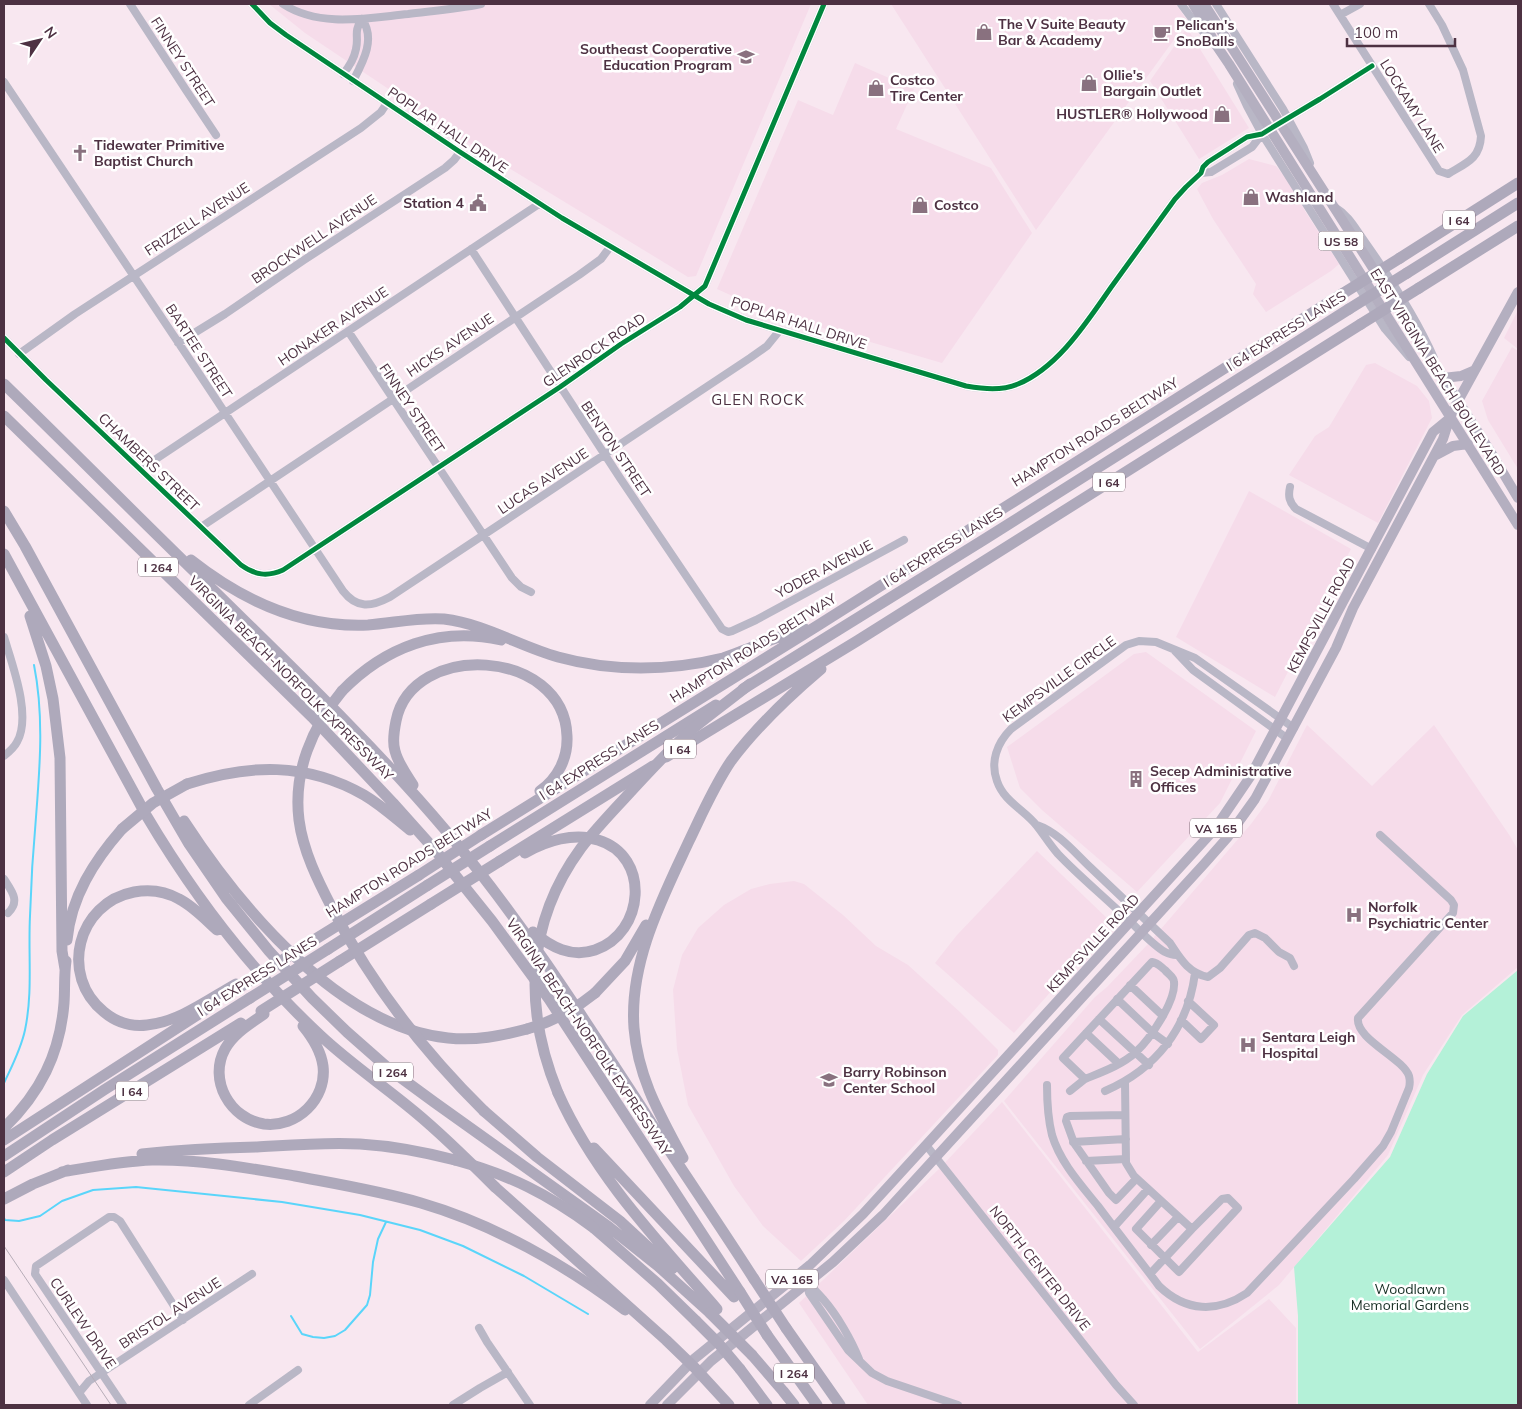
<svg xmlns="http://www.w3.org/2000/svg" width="1522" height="1409" font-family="Mulish,sans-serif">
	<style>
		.built { fill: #f6dcea }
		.green { fill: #b4f1d8 }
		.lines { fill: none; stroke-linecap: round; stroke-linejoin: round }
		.stream { stroke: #5ad5fa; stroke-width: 2 }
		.minor { stroke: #b9b7c6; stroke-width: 8 }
		.major { stroke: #b4afc0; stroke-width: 10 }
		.highway { stroke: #aea9bb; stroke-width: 11 }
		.tram { stroke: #b7adb8; stroke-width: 1 }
		.highway-bridge { stroke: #aea9bb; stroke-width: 11 }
		.cycleway-casing { stroke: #fff; stroke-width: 8 }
		.cycleway { stroke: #00873e; stroke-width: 5 }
		.labels { text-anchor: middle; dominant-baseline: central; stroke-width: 5; stroke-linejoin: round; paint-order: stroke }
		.shield { fill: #fff; stroke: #826f7b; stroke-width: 1 }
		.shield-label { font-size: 12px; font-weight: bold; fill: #4d3142 }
		.poi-label { font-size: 14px; font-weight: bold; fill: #4d3142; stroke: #fff; text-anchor: start }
		.street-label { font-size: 14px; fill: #4d3142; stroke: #fff }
		.park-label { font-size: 14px; fill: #193026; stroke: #fff }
		.neighbourhood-label { font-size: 15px; letter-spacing: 1px; fill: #4d3142; stroke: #fff }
	</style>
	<rect width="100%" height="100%" fill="#f8e7f0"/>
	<path class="built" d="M269,4H811L696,276L688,277L481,151L305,33Z
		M891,4H1176L1186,19L1173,41L1036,230Z
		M1187,28L1249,128L1199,159L1150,81Z
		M855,63L914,89L896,129L991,168L1032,233L942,363L768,312L717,289L798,100L833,115Z
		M1249,159L1276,166L1289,182L1305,211L1339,264L1331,271L1266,312L1253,294L1256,284L1213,219L1197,189L1202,183L1222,175Z
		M1518,310V349L1504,338Z
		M1512,347L1518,351V469L1488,420L1482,401Z
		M1375,363L1417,386L1429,401L1432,418L1378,523L1289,475L1315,436L1329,427L1366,365Z
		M1249,491L1351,549L1275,697L1176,637Z
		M1146,652L1256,731L1220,803L1137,892L1042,810L1020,788L1007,747L1134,654Z
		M1307,725L1372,786L1434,725L1510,836L1518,850V967L1462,1015L1423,1075L1388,1155L1279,1285L1200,1349L1004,1101L1095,997L1107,987L1148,944L1251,824L1268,801Z
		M1037,851L1112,923L1014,1033L935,963L957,935Z
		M794,881L804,884L843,915L876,946L908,965L960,1012L998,1050V1055L844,1221L801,1261L763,1226L734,1186L688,1105L677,1049L673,990L682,955L698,928L724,905L751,889L770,884Z
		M1002,1102L1198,1352L1269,1299L1296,1328V1405H868L799,1303L939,1169Z"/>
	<path class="green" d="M1518,970V1405H1298V1316L1294,1267L1390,1157L1427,1074L1463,1016Z"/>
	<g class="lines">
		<path class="stream" d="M4,1083C12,1066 21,1049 25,1030C33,992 28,954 30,916C31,883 33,850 36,817C40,766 44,715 34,665
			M4,1218L5,1220L19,1221L40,1216L62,1201L93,1190L136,1187L282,1202L360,1215L420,1230L463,1246L524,1276L588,1314
			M291,1316L302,1334L313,1337L324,1338L335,1336L345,1330L367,1305L370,1295L373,1262L378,1239L386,1222"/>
		<path class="minor" d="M130,4L186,90L216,135
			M252,4L270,23L286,35L460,152L562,218L709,304L746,320L966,386C984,389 1001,391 1018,384C1059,367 1088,320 1112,286C1133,257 1154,228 1175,199L1186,187L1201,173L1203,167L1208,162L1247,137L1262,134L1270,129L1320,99L1372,66
			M283,4C320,28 367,18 408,14C432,11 457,9 481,4
			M1181,4L1196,24L1210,39
			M1216,4L1283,109L1304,148L1310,163
			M1333,4L1439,171L1448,174C1466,163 1480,159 1481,136L1463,70L1442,25L1429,4
			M1340,15L1360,4
			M343,74C349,67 354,59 356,49C359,36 353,32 362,19C376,39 363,62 353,81
			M4,82L194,366L343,591C357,609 371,607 390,597L750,358L767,346L780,330
			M1237,84L1247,106L1262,134L1385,329L1409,357
			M1201,173L1211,172L1252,147L1262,134
			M1336,208C1348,215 1355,228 1363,239C1389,276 1416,317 1434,358
			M471,249L620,478L722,629L728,632L732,631L756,620L904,540
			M348,331L512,578L521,587L531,592
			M4,338L46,380L241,565C255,575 267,577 283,570L560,387L621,344L680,307L705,286L824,4
			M178,343L225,314L304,260L445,168L454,160L460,152
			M19,354L75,314L361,128L381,112L387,103
			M141,469L539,204
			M1290,487C1288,496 1289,502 1296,509L1372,549
			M201,527L579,275L601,259L610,247
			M4,637C12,664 32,716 17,742C14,748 9,752 4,756
			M1175,651L1193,670L1288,739
			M1037,825C1058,832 1075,853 1091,868C1117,893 1144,918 1170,943C1180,958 1188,973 1208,977L1220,968L1249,935L1255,933L1265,938L1279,952L1290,958L1294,966
			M4,879C11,890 21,901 8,913
			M1176,955C1172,955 1169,954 1165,952C1151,944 1135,925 1122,914C1101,894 1078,875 1058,854C1050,845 1044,835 1037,826C1025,810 1004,802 997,781C990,762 997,743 1011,729L1126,645L1139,641L1156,642L1195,658L1294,728
			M1152,962C1158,963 1160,966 1165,970C1168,974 1174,977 1174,982C1176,1001 1150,1039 1136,1052C1122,1065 1102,1072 1085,1079L1063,1058Z
			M1130,985L1163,1016
			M1117,999L1153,1033L1168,1044
			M1099,1019L1149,1065
			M1181,1020L1201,1039L1214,1025L1188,1001
			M1086,1033L1118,1063
			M1125,1082L1126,1163L1134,1176L1192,1229L1150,1274
			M1047,1085C1047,1102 1048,1119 1052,1135C1060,1162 1081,1185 1098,1206C1118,1233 1139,1259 1159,1286C1186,1312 1217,1313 1247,1293L1354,1179L1383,1146L1391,1132L1409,1088C1410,1084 1410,1080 1409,1076C1403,1058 1355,1039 1358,1018L1453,913L1454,905L1451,900L1380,835
			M1070,1091L1085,1079
			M1105,1091C1156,1069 1188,1028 1195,973
			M1125,1115L1070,1116L1067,1117L1066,1121L1074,1143L1109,1193L1116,1200L1136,1179
			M1073,1142L1126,1139
			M926,1145L1116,1385L1134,1405
			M1086,1161L1126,1159
			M1161,1201L1136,1229L1179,1272L1238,1208L1228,1198L1222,1199L1192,1229
			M1114,1227L1148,1189
			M1151,1245L1178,1217
			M799,1273C806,1283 815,1289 823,1299C837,1315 851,1339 859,1359
			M4,1280L87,1405
			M807,1284L809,1293L848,1350L872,1373L887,1381L958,1405
			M479,1328L487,1342L530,1405
			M79,1393L89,1381L252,1274
			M123,1405L35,1274L36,1266L109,1217H114L120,1221L183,1320
			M249,1405L298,1370
			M453,1405L480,1388L508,1372"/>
		<path class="major" d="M1193,4L1208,29L1214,42L1229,64L1518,525
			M1204,4L1490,451L1518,498
			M1443,378L1461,376L1475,370
			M1436,455L1453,446L1468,444
			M650,1405L694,1359L810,1265L863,1214L1214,830L1250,777L1433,432L1450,418
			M667,1405L711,1361L833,1262L883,1215L1205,863L1227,838L1255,799L1336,648L1353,608L1443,439L1450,417L1458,401L1518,292"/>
		<path class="highway" d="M1400,258L1518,183
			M1407,273L1518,203
			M1419,288L1518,226
			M4,384C70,448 135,514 201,578C285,661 371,742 447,832C522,921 584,1019 647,1116C682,1171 719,1224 754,1279
			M4,416L312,717L393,803L435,850L492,921L549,999L740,1292
			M4,511L25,546L157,789L189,844L226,898L269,951L312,998L347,1032L389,1069L434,1102L609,1227L658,1266L710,1313
			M4,554L146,815C194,896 252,972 321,1036C351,1064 384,1086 415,1112C444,1136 469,1161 495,1187
			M191,560C243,601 301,628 368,625C394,623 418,617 444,619C485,624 519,646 558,657C612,672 670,671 723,658C733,655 742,651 752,647C770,640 787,634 805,629
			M30,616L46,666L53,699L60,758L62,951L65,969
			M743,689L985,539L1349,309
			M342,691C385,647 440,626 501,640
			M666,757L857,641L1361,324
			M187,784C249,764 306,762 364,795C381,805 395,818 410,830
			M413,785C406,774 398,763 395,751C392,742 394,731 396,721C412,640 564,648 567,736C568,758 558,778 540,791
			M184,821C240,907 339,1027 448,1038C476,1041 500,1036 527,1029
			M481,835L817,626L1342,294
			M490,846L716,705
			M525,853C546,841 574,832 598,840C651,856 645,933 595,950C571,958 551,947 533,932
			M500,861L653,766
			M217,930C205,919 193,906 179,899C165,891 150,889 134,892C77,903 59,976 104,1012C116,1022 131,1027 147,1025C179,1022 209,999 236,984
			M67,940C71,897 94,861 122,829
			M314,940L419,875
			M328,949L428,885
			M340,961L431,904
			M595,993L625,961L646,925
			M264,1014C250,1024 234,1033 225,1049C208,1080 230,1119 264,1124C297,1128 327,1099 323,1066C321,1051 312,1037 303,1026
			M558,1093C595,1176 658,1241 717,1309
			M484,1111L537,1157L620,1221L672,1269
			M4,1128C40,1093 60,1054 64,1003C65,989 64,975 66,961
			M4,1140L205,1010
			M594,1148L734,1297
			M142,1154C180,1150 219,1148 257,1147C291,1145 326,1142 360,1144C393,1146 424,1152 455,1160
			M4,1156L104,1090L250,998
			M683,1158C660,1115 638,1078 634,1028C629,962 662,899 689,841C702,814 714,786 731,761C757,726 788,697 821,669
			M4,1172L52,1140L241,1023
			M62,1172C92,1167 122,1161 152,1160C200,1159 248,1168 295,1176C337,1184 380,1191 421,1203C493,1224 566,1265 625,1310
			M4,1199L33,1184L68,1170
			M594,1228L658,1284L696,1321
			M786,1328L840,1405
			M767,1335L817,1405
			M752,1355L783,1391L794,1405
			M740,1369L767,1405"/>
		<path class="tram" d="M4,1246L111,1405"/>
		<path class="highway-bridge" d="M1342,294L1400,258
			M1349,309L1407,273
			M1361,324L1419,288
			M342,691C312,727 293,772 299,820C303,851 318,881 332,908C372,985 423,1051 484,1111
			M122,829L153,803L187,784
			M419,875L481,835
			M428,885L490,846
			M431,904L500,861
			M240,987L314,940
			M250,998L328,949
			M261,1011L340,961
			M527,1029C552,1022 574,1010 595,993
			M558,1093C523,1008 526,923 581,848C594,831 609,815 624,799C645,776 667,752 690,731C709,715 730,700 750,684
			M455,1160C510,1175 548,1194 594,1228
			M495,1187L666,1340L695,1368L729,1405
			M754,1279L786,1328
			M740,1292L767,1335
			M710,1313L752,1355
			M696,1321L719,1344L740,1369"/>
		<g class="cycleway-casing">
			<path id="cycleway" d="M252,4L270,23L286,35L460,152L562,218L709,304L746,320L966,386C984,389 1001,391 1018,384C1059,367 1088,320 1112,286C1133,257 1154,228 1175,199L1186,187L1201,173L1203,167L1208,162L1247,137L1262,134L1270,129L1320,99L1372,66
				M4,338L46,380L241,565C255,575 267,577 283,570L560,387L621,344L680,307L705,286L824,4"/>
		</g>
		<use href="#cycleway" class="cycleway"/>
	</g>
	<defs>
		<g id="shop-bare" transform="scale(1.35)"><path d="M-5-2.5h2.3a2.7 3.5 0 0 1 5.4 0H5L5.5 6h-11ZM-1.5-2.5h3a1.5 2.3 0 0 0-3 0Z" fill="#89717f" stroke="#fff" stroke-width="2.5" paint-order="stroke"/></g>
		<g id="cafe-bare" transform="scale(1.35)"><path d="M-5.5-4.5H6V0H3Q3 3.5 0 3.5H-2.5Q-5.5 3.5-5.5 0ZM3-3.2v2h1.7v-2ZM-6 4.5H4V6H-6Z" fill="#89717f" stroke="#fff" stroke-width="2.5" paint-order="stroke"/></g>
		<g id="school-bare" transform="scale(1.35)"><path d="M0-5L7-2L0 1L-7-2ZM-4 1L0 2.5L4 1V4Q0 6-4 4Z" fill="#89717f" stroke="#fff" stroke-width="2.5" paint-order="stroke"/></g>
		<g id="church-bare" transform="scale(1.35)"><path d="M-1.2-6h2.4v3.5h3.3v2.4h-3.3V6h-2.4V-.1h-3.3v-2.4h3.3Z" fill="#89717f" stroke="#fff" stroke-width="2.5" paint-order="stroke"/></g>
		<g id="civic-bare" transform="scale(1.35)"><path d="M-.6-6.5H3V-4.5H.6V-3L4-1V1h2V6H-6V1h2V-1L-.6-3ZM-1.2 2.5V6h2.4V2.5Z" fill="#89717f" stroke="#fff" stroke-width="2.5" paint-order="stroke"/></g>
		<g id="building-bare" transform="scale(1.35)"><path d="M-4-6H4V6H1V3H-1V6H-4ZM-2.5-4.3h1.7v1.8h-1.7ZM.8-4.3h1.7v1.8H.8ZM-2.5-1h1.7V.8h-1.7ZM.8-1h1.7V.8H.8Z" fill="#89717f" stroke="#fff" stroke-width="2.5" paint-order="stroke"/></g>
		<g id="hospital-bare" transform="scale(1.35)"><path d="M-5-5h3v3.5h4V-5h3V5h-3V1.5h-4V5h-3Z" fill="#89717f" stroke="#fff" stroke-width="2.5" paint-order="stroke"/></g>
	</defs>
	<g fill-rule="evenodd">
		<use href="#shop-bare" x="984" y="32"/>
		<use href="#cafe-bare" x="1162" y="33"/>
		<use href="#school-bare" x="746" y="57"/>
		<use href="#shop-bare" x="1089" y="83"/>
		<use href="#shop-bare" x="876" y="88"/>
		<use href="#shop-bare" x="1222" y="114"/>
		<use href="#church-bare" x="80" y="153"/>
		<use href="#shop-bare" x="1251" y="197"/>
		<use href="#civic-bare" x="478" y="203"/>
		<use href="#shop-bare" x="920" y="205"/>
		<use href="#building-bare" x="1136" y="779"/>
		<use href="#hospital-bare" x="1354" y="915"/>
		<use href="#hospital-bare" x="1248" y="1045"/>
		<use href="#school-bare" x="829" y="1080"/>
	</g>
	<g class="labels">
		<g class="shield">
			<rect x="1443" y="210.5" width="32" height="19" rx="4"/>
			<rect x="1318.5" y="231.5" width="45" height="19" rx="4"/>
			<rect x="1093" y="472.5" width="32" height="19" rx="4"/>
			<rect x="138" y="557.5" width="40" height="19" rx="4"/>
			<rect x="664" y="739.5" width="32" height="19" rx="4"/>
			<rect x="1190" y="818.5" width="52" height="19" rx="4"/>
			<rect x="373" y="1062.5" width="40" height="19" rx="4"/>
			<rect x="116" y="1081.5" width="32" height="19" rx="4"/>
			<rect x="766" y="1269.5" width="52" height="19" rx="4"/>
			<rect x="774" y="1363.5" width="40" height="19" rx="4"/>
		</g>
		<g class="shield-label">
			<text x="1459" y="220">I 64</text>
			<text x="1341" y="241">US 58</text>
			<text x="1109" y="482">I 64</text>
			<text x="158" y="567">I 264</text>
			<text x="680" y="749">I 64</text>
			<text x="1216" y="828">VA 165</text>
			<text x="393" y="1072">I 264</text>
			<text x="132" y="1091">I 64</text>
			<text x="792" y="1279">VA 165</text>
			<text x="794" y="1373">I 264</text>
		</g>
		<g class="poi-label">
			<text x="998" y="24">The V Suite Beauty<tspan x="998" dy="16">Bar &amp; Academy</tspan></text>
			<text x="1176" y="25">Pelican's<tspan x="1176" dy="16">SnoBalls</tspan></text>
			<text x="732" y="49" text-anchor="end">Southeast Cooperative<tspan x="732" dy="16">Education Program</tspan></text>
			<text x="1103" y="75">Ollie's<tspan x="1103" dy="16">Bargain Outlet</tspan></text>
			<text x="890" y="80">Costco<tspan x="890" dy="16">Tire Center</tspan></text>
			<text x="1208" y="114" text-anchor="end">HUSTLER® Hollywood</text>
			<text x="94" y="145">Tidewater Primitive<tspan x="94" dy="16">Baptist Church</tspan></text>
			<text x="1265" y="197">Washland</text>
			<text x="464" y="203" text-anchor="end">Station 4</text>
			<text x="934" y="205">Costco</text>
			<text x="1150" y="771">Secep Administrative<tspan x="1150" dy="16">Offices</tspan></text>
			<text x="1368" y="907">Norfolk<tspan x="1368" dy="16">Psychiatric Center</tspan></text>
			<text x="1262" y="1037">Sentara Leigh<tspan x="1262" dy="16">Hospital</tspan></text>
			<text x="843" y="1072">Barry Robinson<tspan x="843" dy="16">Center School</tspan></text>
		</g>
		<g class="street-label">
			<text transform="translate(183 62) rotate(57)">FINNEY STREET</text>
			<text transform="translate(1412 106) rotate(58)">LOCKAMY LANE</text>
			<text transform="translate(448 130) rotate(34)">POPLAR HALL DRIVE</text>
			<text transform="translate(197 219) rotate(-33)">FRIZZELL AVENUE</text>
			<text transform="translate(314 239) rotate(-34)">BROCKWELL AVENUE</text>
			<text transform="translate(799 323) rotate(18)">POPLAR HALL DRIVE</text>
			<text transform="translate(333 326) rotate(-34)">HONAKER AVENUE</text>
			<text transform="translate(1286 331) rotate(-32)">I 64 EXPRESS LANES</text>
			<text transform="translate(450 345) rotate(-34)">HICKS AVENUE</text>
			<text transform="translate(594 350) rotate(-34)">GLENROCK ROAD</text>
			<text transform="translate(199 351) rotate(57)">BARTEE STREET</text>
			<text transform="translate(1438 372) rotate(58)">EAST VIRGINIA BEACH BOULEVARD</text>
			<text transform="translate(412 408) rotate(56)">FINNEY STREET</text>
			<text transform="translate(1095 432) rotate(-32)">HAMPTON ROADS BELTWAY</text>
			<text transform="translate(616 449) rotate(56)">BENTON STREET</text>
			<text transform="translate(149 462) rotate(44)">CHAMBERS STREET</text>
			<text transform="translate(543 481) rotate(-34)">LUCAS AVENUE</text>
			<text transform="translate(943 547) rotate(-32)">I 64 EXPRESS LANES</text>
			<text transform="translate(824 569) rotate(-28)">YODER AVENUE</text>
			<text transform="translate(1321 615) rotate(-62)">KEMPSVILLE ROAD</text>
			<text transform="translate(753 648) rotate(-32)">HAMPTON ROADS BELTWAY</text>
			<text transform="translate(291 678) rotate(45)">VIRGINIA BEACH-NORFOLK EXPRESSWAY</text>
			<text transform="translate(1059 679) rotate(-36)">KEMPSVILLE CIRCLE</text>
			<text transform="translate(599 760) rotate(-32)">I 64 EXPRESS LANES</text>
			<text transform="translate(409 863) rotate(-32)">HAMPTON ROADS BELTWAY</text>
			<text transform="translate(1093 943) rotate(-47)">KEMPSVILLE ROAD</text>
			<text transform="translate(257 976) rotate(-32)">I 64 EXPRESS LANES</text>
			<text transform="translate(589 1037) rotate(56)">VIRGINIA BEACH-NORFOLK EXPRESSWAY</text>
			<text transform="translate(1040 1268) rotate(52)">NORTH CENTER DRIVE</text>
			<text transform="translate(170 1313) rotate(-33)">BRISTOL AVENUE</text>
			<text transform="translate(83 1323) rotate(56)">CURLEW DRIVE</text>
		</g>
		<g class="park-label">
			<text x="1410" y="1289">Woodlawn<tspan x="1410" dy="16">Memorial Gardens</tspan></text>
		</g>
		<g class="neighbourhood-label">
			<text x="758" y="399">GLEN ROCK</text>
		</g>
	</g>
	<rect width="1522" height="1409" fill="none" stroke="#4d3142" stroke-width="10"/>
	<g transform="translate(40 40) rotate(55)" stroke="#ffffff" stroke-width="4" paint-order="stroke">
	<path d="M0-4L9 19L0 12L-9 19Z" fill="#4d3142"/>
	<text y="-8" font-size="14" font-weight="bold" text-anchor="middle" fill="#4d3142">N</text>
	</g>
	<path d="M1347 38v8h108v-8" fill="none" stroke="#4d3142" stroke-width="2.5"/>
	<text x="1354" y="38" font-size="15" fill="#4d3142" stroke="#ffffff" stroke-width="4" paint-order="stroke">100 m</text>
</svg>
